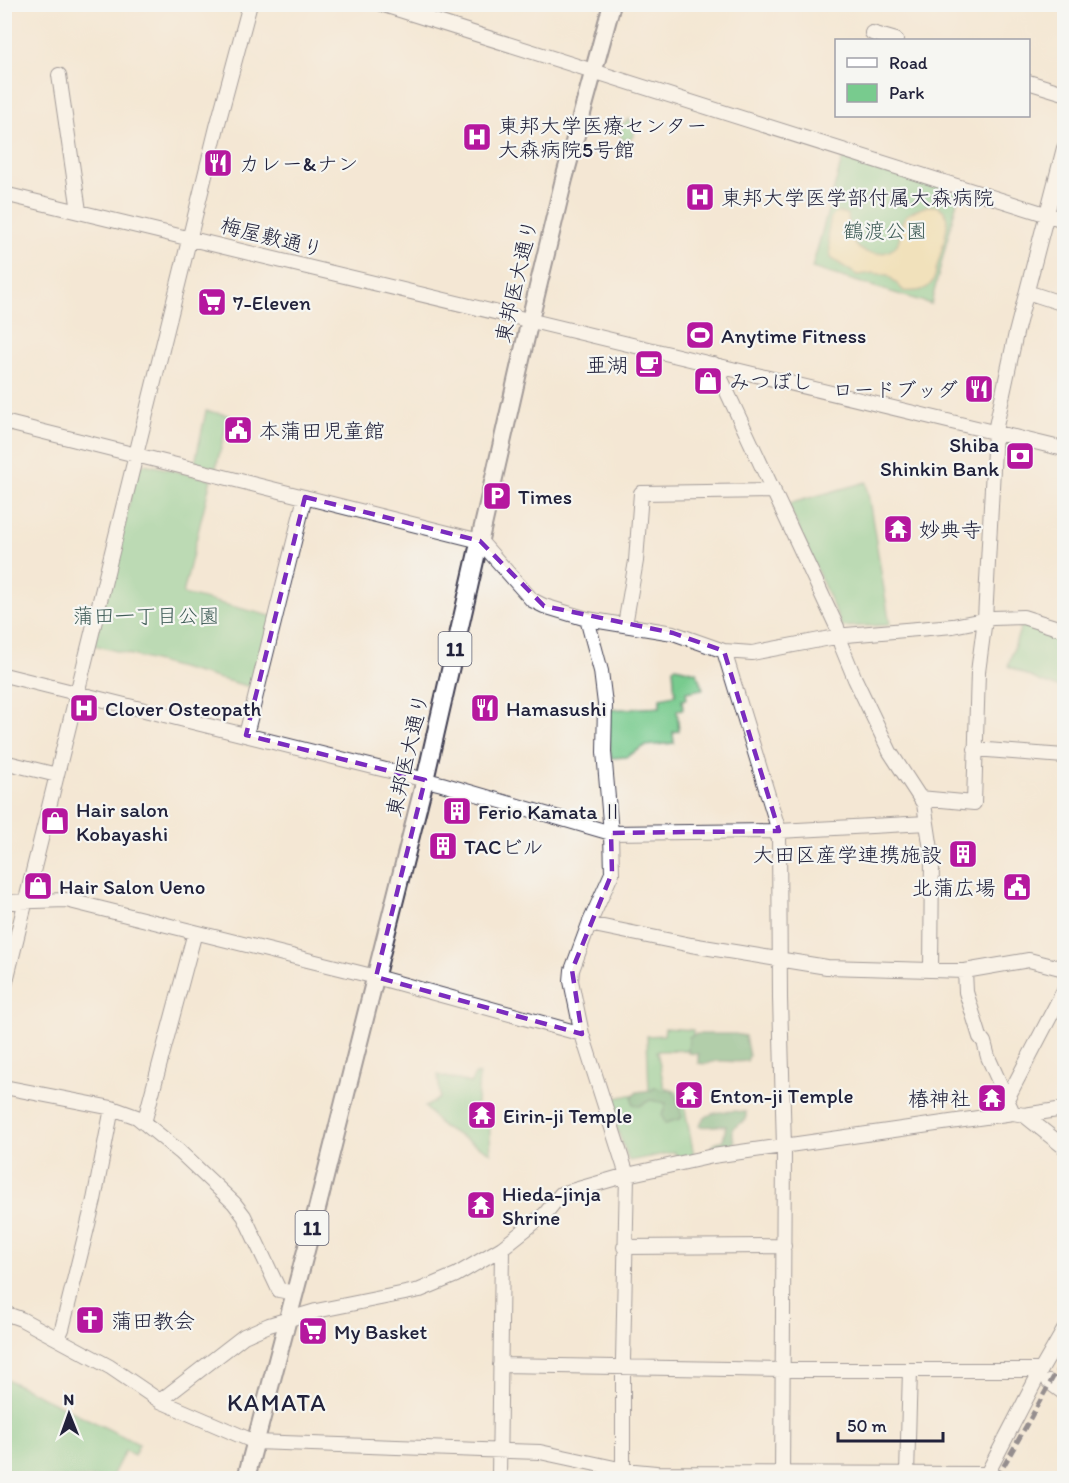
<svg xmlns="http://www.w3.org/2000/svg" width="1069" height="1483" font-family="Itim,'Klee One',sans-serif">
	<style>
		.green { fill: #78cb8e; stroke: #4d7664; stroke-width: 1.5 }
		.forest { fill: #62af79; stroke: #42685a; stroke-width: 1.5 }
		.sand { fill: #eeda9e; stroke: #887e6c; stroke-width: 1.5 }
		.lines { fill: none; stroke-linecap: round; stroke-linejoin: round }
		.minor-casing { stroke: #424052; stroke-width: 16 }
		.major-casing { stroke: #424052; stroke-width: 20 }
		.minor { stroke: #fff; stroke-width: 14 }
		.major { stroke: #fff; stroke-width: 16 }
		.rail { stroke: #22223b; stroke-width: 4.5; stroke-dasharray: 9 4.5; stroke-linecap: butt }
		.marked { fill: none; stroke: #7b2cbf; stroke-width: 4.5; stroke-dasharray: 12 8; stroke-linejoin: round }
		.labels { text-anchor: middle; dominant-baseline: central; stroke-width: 4.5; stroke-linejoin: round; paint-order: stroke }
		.shield { fill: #f6f6f2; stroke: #626272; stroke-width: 1.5 }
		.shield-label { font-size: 20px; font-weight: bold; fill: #22223b }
		.poi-label { font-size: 21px; fill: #22223b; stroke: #f6f6f2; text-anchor: start }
		.park-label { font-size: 21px; fill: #405d58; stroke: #f6f6f2 }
		.street-label { font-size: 21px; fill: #22223b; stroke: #f6f6f2 }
		.quarter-label { font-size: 24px; letter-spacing: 1.5px; fill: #22223b; stroke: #f6f6f2 }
	</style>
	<rect width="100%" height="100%" fill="#f6f6f2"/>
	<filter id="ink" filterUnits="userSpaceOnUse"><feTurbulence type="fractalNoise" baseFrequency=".0167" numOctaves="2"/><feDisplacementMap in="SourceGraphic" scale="12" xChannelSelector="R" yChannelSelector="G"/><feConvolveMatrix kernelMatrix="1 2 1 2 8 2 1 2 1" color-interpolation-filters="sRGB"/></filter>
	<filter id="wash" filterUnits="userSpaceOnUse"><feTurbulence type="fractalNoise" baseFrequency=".008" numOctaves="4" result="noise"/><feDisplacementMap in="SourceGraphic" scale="24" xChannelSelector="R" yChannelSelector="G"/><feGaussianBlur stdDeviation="1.35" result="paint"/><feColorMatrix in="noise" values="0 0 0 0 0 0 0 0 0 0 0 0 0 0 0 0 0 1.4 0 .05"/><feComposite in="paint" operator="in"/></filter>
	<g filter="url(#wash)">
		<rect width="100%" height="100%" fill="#f4e7d4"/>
		<path class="green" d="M629,119L634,123V135L630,140H623L619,133L622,125Z
			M847,157L959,193L931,304L812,268L842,160Z
			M206,411L229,415L216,468L195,463Z
			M145,464L211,479L183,594L275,617L258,689L94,645L138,467Z
			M866,482L890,625L842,627L788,504Z
			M1022,623L1064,636V689L1041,682L1008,666Z
			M676,667L696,672L703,689L686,692L687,699L682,700L683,709L677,710L679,731L673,732L674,743L645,746L626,757L611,758L607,710L660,707V698L675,695L673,668Z
			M665,1028L693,1030V1050L657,1051L664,1087L682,1094L694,1155L676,1156L675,1152L629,1161L606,1100L649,1091L647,1036L664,1035Z
			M475,1074L479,1075L476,1117L489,1119L491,1153L441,1126L425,1107L440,1098L438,1075L471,1083Z
			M4,1378L139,1444L134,1455L125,1451L111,1478H25L5,1468Z"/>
		<path class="forest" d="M696,1034H735L745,1036L749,1056L747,1061C737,1063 732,1061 722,1061C713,1060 707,1066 698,1063V1054L688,1053L689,1037Z
			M655,1087L664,1091L671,1090L676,1096L682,1117L680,1119L665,1123L662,1116L666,1103L650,1100L640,1106L633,1104L632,1097L637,1092L652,1090Z
			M734,1111L746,1112V1120L733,1128V1136L735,1141L732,1147L723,1149L712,1147L716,1142L723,1140L726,1126C716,1125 708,1128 699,1126C706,1111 719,1112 734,1111Z"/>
		<path class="sand" d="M927,206C966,202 936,258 935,276C930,291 918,292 904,291L888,275L873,273L857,275L831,258L828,232L831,217L837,212L846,214L848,217C849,225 850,237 855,244C863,256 886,257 896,246C903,237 898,223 906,216C911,211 920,209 927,206Z"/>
	</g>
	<g filter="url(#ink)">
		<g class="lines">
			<g class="minor-casing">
				<path id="minor" d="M381,4L1064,220
					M872,33L896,40
					M59,75L79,211
					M1028,82L1064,93
					M4,194L1064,449
					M1027,292L1064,304
					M714,364L837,627L841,645L855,679L890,752L924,804L932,856L931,969
					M4,422L480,541L532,600L544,606L587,619L673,633L724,651L752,653L846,635L953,626L993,618L1023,617L1064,630
					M587,619L601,671L605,704L604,752L611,833L612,873L589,924L572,970L571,981L582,1034L627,1175L623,1360V1477
					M625,625L636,561L641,493L774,491
					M724,651L779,831L780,998L784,1147L782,1478
					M4,675L442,784L611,833L779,831L927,823
					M246,735L305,497
					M975,749L1064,756
					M4,762L57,775
					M920,798L974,803L978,672L985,619L995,431L1016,333L1064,148
					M4,902L66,900L376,977L582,1034
					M589,924L691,945L827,967L965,971L1029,960L1064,969
					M965,971L966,992L980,1037L984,1042L988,1057L1013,1113
					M4,989L217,127L250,4
					M4,1087L112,1108L137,1117L180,1152L234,1203L244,1216L279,1290L295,1293
					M1007,1099L1064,990
					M1024,1115L1064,1147
					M144,1123L195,932
					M624,1247L784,1246
					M4,1313L21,1319L110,1367L160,1401L255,1442L540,1452L624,1470L656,1473L988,1474
					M58,1338L62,1329L94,1200L112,1108
					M500,1365L783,1370H1041
					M1049,1382L1064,1393
					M160,1401L244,1336L269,1325L316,1311L420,1290L456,1275L502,1248L545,1214L561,1194L627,1175L713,1156L1013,1113L1024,1115L1064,1109
					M907,1474L910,1370
					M499,1478L502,1248
					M985,1478L1041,1370L1064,1330"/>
			</g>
			<g class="major-casing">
				<path id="major" d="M246,1478L318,1205L425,780L530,320L564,179L612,4"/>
			</g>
			<use href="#minor" class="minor"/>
			<use href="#major" class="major"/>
			<path class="rail" d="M997,1478L1064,1358"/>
		</g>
	</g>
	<path d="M0 0H1069V1483H0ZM305,497L480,541L544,606L673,633L724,651L779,831L611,833L612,873L572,970L582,1034L376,977L425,780L246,735Z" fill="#f4e7d4" fill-opacity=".55" fill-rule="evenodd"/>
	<path class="marked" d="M305,497L480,541L544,606L673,633L724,651L779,831L611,833L612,873L572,970L582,1034L376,977L425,780L246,735Z"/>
	<defs>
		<g id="hospital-square" transform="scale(1.5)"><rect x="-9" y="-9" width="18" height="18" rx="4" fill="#b5179e" stroke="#f6f6f2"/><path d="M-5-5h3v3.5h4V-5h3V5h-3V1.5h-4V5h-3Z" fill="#fff"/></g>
		<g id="restaurant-square" transform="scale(1.5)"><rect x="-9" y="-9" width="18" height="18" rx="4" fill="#b5179e" stroke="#f6f6f2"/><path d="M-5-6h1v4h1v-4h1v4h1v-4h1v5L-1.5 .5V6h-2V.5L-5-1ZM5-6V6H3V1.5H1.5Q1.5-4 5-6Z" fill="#fff"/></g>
		<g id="supermarket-square" transform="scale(1.5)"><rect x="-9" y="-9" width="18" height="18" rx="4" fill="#b5179e" stroke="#f6f6f2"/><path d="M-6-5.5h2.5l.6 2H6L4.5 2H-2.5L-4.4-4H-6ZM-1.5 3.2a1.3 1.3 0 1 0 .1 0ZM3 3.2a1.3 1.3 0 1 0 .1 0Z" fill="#fff"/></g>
		<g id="stadium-square" transform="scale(1.5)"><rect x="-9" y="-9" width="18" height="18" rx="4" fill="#b5179e" stroke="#f6f6f2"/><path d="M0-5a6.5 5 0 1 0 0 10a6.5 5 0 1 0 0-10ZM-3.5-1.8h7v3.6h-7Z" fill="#fff"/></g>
		<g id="cafe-square" transform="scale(1.5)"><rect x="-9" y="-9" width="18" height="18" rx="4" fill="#b5179e" stroke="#f6f6f2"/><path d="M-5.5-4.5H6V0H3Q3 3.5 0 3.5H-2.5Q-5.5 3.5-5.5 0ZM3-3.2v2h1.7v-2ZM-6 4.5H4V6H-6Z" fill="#fff"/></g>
		<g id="shop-square" transform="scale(1.5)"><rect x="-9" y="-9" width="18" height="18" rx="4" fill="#b5179e" stroke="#f6f6f2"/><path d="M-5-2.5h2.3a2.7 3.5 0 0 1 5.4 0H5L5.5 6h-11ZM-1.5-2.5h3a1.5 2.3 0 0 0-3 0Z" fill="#fff"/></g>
		<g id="civic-square" transform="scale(1.5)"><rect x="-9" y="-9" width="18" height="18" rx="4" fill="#b5179e" stroke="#f6f6f2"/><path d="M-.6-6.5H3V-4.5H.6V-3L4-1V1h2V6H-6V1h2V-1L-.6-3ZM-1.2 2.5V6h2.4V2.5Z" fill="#fff"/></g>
		<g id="bank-square" transform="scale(1.5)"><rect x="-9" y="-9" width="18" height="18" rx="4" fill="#b5179e" stroke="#f6f6f2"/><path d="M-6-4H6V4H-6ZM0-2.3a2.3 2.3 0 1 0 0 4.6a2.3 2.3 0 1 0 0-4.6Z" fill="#fff"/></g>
		<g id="parking-square" transform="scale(1.5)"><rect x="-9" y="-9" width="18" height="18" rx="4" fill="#b5179e" stroke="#f6f6f2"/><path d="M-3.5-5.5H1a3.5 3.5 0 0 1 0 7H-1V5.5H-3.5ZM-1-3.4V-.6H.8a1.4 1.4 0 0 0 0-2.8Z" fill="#fff"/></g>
		<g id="temple-square" transform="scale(1.5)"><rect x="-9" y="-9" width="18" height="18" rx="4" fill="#b5179e" stroke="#f6f6f2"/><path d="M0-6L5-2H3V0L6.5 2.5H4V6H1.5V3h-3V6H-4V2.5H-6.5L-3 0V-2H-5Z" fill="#fff"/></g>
		<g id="building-square" transform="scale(1.5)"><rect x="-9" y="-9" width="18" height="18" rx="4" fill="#b5179e" stroke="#f6f6f2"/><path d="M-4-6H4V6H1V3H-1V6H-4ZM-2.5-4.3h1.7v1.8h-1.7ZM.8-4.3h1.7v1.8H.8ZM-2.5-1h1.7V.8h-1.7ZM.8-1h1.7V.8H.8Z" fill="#fff"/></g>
		<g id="church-square" transform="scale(1.5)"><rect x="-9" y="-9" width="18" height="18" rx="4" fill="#b5179e" stroke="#f6f6f2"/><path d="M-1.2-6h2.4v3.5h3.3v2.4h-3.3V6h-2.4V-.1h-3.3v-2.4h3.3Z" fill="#fff"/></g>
	</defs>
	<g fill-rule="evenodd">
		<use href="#hospital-square" x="477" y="137"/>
		<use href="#restaurant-square" x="218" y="163"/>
		<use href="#hospital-square" x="700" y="197"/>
		<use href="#supermarket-square" x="212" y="302"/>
		<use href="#stadium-square" x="700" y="335"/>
		<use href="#cafe-square" x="649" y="364"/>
		<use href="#shop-square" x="708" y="381"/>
		<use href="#restaurant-square" x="979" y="389"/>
		<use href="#civic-square" x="238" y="430"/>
		<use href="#bank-square" x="1020" y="456"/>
		<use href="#parking-square" x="497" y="496"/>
		<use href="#temple-square" x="898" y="529"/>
		<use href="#hospital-square" x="84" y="708"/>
		<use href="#restaurant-square" x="485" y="708"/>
		<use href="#building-square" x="457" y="811"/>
		<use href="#shop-square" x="55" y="821"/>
		<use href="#building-square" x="443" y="846"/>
		<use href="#building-square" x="963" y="854"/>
		<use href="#shop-square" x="38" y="886"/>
		<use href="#civic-square" x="1017" y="887"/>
		<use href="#temple-square" x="689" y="1095"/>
		<use href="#temple-square" x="992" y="1098"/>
		<use href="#temple-square" x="482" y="1115"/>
		<use href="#temple-square" x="481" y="1205"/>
		<use href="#church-square" x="90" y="1320"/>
		<use href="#supermarket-square" x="313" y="1331"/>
	</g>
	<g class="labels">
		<g class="shield">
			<rect x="438.5" y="632" width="33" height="34" rx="4.5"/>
			<rect x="295.5" y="1211" width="33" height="34" rx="4.5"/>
		</g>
		<g class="shield-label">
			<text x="455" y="649">11</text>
			<text x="312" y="1228">11</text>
		</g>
		<g class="poi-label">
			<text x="498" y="125">東邦大学医療センター<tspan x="498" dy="24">大森病院5号館</tspan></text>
			<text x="239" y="163">カレー&amp;ナン</text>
			<text x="721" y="197">東邦大学医学部付属大森病院</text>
			<text x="233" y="302">7-Eleven</text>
			<text x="721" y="335">Anytime Fitness</text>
			<text x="628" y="364" text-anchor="end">亜湖</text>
			<text x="729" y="381">みつぼし</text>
			<text x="958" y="389" text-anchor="end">ロードブッダ</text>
			<text x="259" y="430">本蒲田児童館</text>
			<text x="999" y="444" text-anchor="end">Shiba<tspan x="999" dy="24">Shinkin Bank</tspan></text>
			<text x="518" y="496">Times</text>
			<text x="919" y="529">妙典寺</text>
			<text x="105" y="708">Clover Osteopath</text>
			<text x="506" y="708">Hamasushi</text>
			<text x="76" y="809">Hair salon<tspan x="76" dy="24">Kobayashi</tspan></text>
			<text x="478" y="811">Ferio Kamata Ⅱ</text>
			<text x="464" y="846">TACビル</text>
			<text x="942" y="854" text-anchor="end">大田区産学連携施設</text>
			<text x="59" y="886">Hair Salon Ueno</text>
			<text x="996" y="887" text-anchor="end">北蒲広場</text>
			<text x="710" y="1095">Enton-ji Temple</text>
			<text x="971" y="1098" text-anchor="end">椿神社</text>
			<text x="503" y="1115">Eirin-ji Temple</text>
			<text x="502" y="1193">Hieda-jinja<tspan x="502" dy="24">Shrine</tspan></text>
			<text x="111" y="1320">蒲田教会</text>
			<text x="334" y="1331">My Basket</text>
		</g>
		<g class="park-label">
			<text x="885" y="230">鶴渡公園</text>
			<text x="146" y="615">蒲田一丁目公園</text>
		</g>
		<g class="street-label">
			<text transform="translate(272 237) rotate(14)">梅屋敷通り</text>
			<text transform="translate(516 281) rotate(-77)">東邦医大通り</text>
			<text transform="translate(407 755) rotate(-77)">東邦医大通り</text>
		</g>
		<g class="quarter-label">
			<text x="277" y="1402">KAMATA</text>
		</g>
	</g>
	<rect width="1069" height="1483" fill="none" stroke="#f6f6f2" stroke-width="24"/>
	<rect x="835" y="39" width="195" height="78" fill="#f6f6f2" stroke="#a1a1a9" stroke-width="1.5"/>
	<rect x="847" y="58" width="30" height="9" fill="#ffffff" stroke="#a1a1a9" stroke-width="1.5"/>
	<text x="889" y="69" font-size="18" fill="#22223b">Road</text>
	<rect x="847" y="84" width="30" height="18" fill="#78cb8e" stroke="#a1a1a9" stroke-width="1.5"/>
	<text x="889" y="99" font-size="18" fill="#22223b">Park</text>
	<g transform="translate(69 1414) rotate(359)" stroke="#f6f6f2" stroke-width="4.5" paint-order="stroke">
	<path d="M0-4.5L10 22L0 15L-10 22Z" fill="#22223b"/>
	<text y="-9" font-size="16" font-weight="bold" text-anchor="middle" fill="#22223b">N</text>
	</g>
	<path d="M838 1432v9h105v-9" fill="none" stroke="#22223b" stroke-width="3"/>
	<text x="847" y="1432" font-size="18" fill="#22223b" stroke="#f6f6f2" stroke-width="4.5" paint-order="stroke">50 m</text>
</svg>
